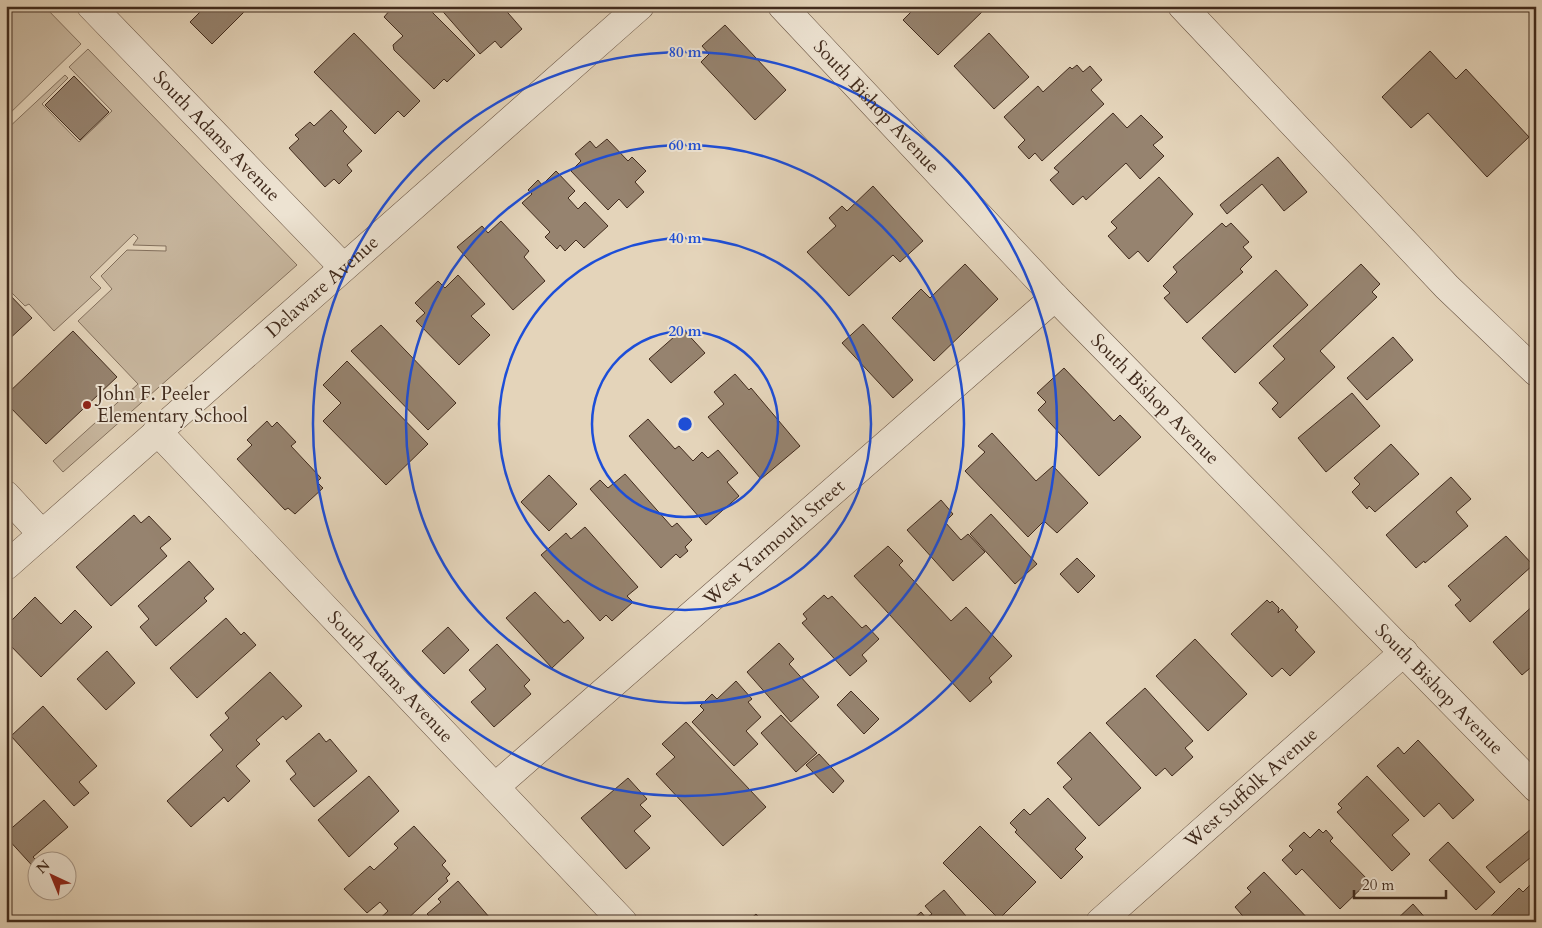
<svg xmlns="http://www.w3.org/2000/svg" width="1542" height="928" font-family="Cardo,serif">
	<style>
		.green { fill: #c8b79f; stroke: #84715e }
		.building { fill: #96836f; stroke: #412b1d }
		.lines { fill: none; stroke-linecap: round; stroke-linejoin: round }
		.minor-casing { stroke: #6a5544; stroke-width: 29 }
		.minor { stroke: #ede3d2; stroke-width: 28 }
		.ring { fill: none; stroke: #1d4ed8; stroke-width: 2.5 }
		.poi-dot { fill: #8f2418; stroke: #ede3d2; stroke-width: 2 }
		.labels { text-anchor: middle; dominant-baseline: central; stroke-width: 4; stroke-linejoin: round; paint-order: stroke }
		.street-label { font-size: 19px; fill: #412b1d; stroke: #ede3d2 }
		.poi-label { font-size: 19px; fill: #412b1d; stroke: #ede3d2; text-anchor: start }
		.centre { fill: #1d4ed8; stroke: #ede3d2; stroke-width: 2.5 }
		.ring-label { font-size: 15px; text-anchor: middle; font-weight: bold; fill: #1d4ed8; stroke: #ede3d2; stroke-width: 4; stroke-linejoin: round; paint-order: stroke }
	</style>
	<rect width="100%" height="100%" fill="#e4d4ba"/>
	<filter id="stains"><feTurbulence type="fractalNoise" baseFrequency=".004" numOctaves="4"/><feColorMatrix values="0 0 0 0 .2 0 0 0 0 .09 0 0 0 0 .02 0 0 0 .5 -.17"/></filter>
	<radialGradient id="worn" r=".72"><stop offset=".6" stop-color="#630" stop-opacity="0"/><stop offset="1" stop-color="#630" stop-opacity=".3"/></radialGradient>
	<path class="green" d="M6,6H44L81,44L6,117Z
		M88,49L297,265L63,472L53,461L138,384L78,321L112,289L101,276L127,250L166,251V246L133,245L138,238L134,234L90,277L101,288L54,331L29,304L25,306L6,287V130L65,75L68,78L42,104L79,142L112,111L69,67Z"/>
	<path class="building" d="M206,6H250L212,44L190,22Z
		M388,6H426L475,55L447,82L444,79L434,89L394,50L393,45L403,36L384,17L391,9Z
		M438,6H502L522,29L501,48L495,41L480,54Z
		M917,6H988L938,55L903,20Z
		M725,25L786,90L755,120L701,62L709,54L702,46Z
		M354,33L420,101L404,117L398,111L375,134L314,72Z
		M989,33L1029,77L994,109L954,66Z
		M1430,51L1456,79L1466,69L1529,137L1487,177L1428,113L1411,128L1382,97Z
		M1077,65L1083,72L1090,66L1102,80L1091,90L1104,104L1042,161L1035,153L1029,159L1018,147L1025,140L1004,117L1038,86L1043,92L1070,67L1072,69Z
		M74,76L109,112L80,140L45,105Z
		M331,110L347,127L343,131L362,151L347,165L352,171L339,184L334,179L325,187L289,148L299,139L295,135L310,122L314,126Z
		M1113,113L1127,128L1141,115L1163,137L1153,145L1164,156L1140,179L1126,163L1086,200L1083,196L1073,205L1050,180L1059,172L1054,168Z
		M607,139L628,161L632,157L646,171L635,182L644,192L627,208L619,199L608,210L571,171L581,161L575,154L590,141L596,148Z
		M1278,157L1307,192L1284,211L1262,184L1227,214L1220,205Z
		M556,171L575,191L568,198L578,209L585,202L608,226L584,248L576,240L565,251L560,245L557,249L545,237L550,232L522,203L532,194L528,190L538,180L542,185Z
		M1159,177L1193,214L1148,262L1138,251L1129,259L1108,236L1117,228L1111,222Z
		M873,186L923,241L900,262L893,255L849,296L807,252L836,226L829,218L842,206L847,211Z
		M501,221L529,251L524,257L545,281L513,310L457,247L482,226L488,233Z
		M1222,223L1226,227L1231,223L1249,242L1243,247L1252,257L1240,269L1243,272L1187,323L1164,298L1170,293L1163,286L1177,272L1173,267Z
		M965,264L998,299L934,361L892,318L921,289L930,298Z
		M1361,264L1380,284L1372,292L1377,297L1320,351L1335,367L1280,418L1272,409L1278,403L1259,383L1285,359L1273,346Z
		M1276,270L1308,305L1235,373L1202,338Z
		M458,275L485,304L471,316L490,335L459,365L416,321L425,313L415,303L438,281L445,288Z
		M6,291L32,318L6,342Z
		M863,324L913,380L893,398L842,343Z
		M381,325L456,403L428,430L351,351Z
		M683,329L705,353L671,383L649,359Z
		M73,331L117,377L46,444L6,403V395Z
		M1393,337L1413,360L1367,400L1347,378Z
		M347,361L428,444L386,485L323,421L341,403L323,385Z
		M1064,368L1114,421L1120,415L1141,437L1099,476L1038,410L1046,402L1037,393Z
		M735,374L749,390L751,388L800,446L761,479L708,417L724,404L714,392Z
		M1352,393L1380,426L1326,472L1298,438Z
		M648,419L675,449L679,446L693,461L702,452L708,458L718,450L738,473L727,482L739,496L706,525L629,436Z
		M267,421L272,427L277,422L296,442L291,446L321,478L317,482L323,488L295,514L288,508L285,510L237,459L252,445L247,440Z
		M992,433L1036,481L1053,466L1088,503L1057,533L1044,521L1028,537L965,471L985,452L978,446Z
		M1391,444L1419,474L1375,512L1369,506L1367,509L1352,492L1360,484L1354,478Z
		M625,474L672,527L677,523L692,540L685,547L688,551L680,558L676,554L661,568L590,489L600,480L608,488Z
		M549,475L577,504L549,531L521,502Z
		M1451,477L1471,499L1456,512L1468,526L1425,563L1424,561L1416,568L1386,535Z
		M941,500L953,514L945,522L961,540L968,534L985,552L953,581L907,530Z
		M991,514L1037,564L1015,584L970,534Z
		M134,515L141,523L149,516L171,539L160,548L167,556L111,606L76,567Z
		M585,527L638,587L627,596L633,602L612,621L606,615L600,621L541,555L566,533L571,539Z
		M1506,536L1533,565L1470,622L1455,605L1461,600L1448,586Z
		M888,546L903,561L899,565L951,621L966,607L1012,656L989,678L992,682L970,702L854,576Z
		M1077,558L1095,576L1078,593L1060,574Z
		M189,561L214,589L204,598L207,601L156,646L140,627L149,619L138,606Z
		M535,592L564,623L568,620L584,638L552,668L506,618Z
		M824,595L828,599L832,596L862,628L866,625L879,639L862,655L867,661L850,676L802,623L807,619L803,614Z
		M35,597L61,624L75,610L92,627L41,677L6,641V626Z
		M1267,600L1270,603L1272,601L1279,608L1278,613L1282,609L1298,627L1295,630L1315,652L1290,676L1282,668L1272,677L1231,634Z
		M1536,603V663L1522,675L1493,642Z
		M226,618L241,635L244,632L256,645L197,698L170,668Z
		M448,627L469,650L444,674L422,651Z
		M1195,639L1247,694L1208,731L1156,676Z
		M779,643L794,659L789,664L819,697L791,722L747,672Z
		M497,644L530,680L524,686L531,694L494,727L471,702L486,689L469,670Z
		M107,651L135,683L106,710L77,679Z
		M270,672L302,706L286,720L283,716L256,740L260,744L236,766L250,781L228,802L224,797L191,827L167,801L223,750L210,735L229,718L225,713Z
		M736,681L752,699L748,702L761,717L746,731L758,744L734,766L692,722L704,710L700,706L712,694L717,699Z
		M1145,688L1193,741L1185,748L1193,757L1172,776L1165,768L1156,776L1106,723Z
		M851,691L879,719L864,734L837,705Z
		M43,706L97,766L79,782L89,793L74,806L11,736Z
		M781,715L817,753L796,772L761,733Z
		M686,722L766,807L723,846L656,774L675,757L662,744Z
		M1090,732L1141,788L1099,826L1063,787L1072,779L1057,763Z
		M319,733L326,742L330,739L357,771L314,807L290,779L296,774L286,761Z
		M1418,740L1474,800L1453,819L1439,803L1424,817L1377,766L1398,747L1404,754Z
		M819,754L844,781L833,793L806,765Z
		M369,776L399,811L349,857L318,820Z
		M1367,776L1409,820L1392,835L1410,854L1392,871L1337,812L1342,808L1338,804Z
		M628,778L647,799L640,805L651,816L634,831L650,848L626,869L581,818Z
		M1048,798L1086,838L1075,849L1083,857L1061,879L1015,832L1017,830L1010,823L1024,809L1030,815Z
		M44,800L68,827L33,857L38,862V872L6,837V833Z
		M414,826L446,861L442,865L450,874L446,878L448,881L404,922H376L388,911L380,902L367,913L344,889L370,866L374,870L398,848L394,844Z
		M980,826L1036,882L999,919L943,863Z
		M1319,829L1323,833L1326,830L1333,838L1330,841L1369,881L1340,909L1302,869L1296,875L1282,860L1293,850L1289,846L1304,832L1310,838Z
		M1531,829L1536,835V853L1500,883L1486,867Z
		M1448,842L1495,892L1476,910L1429,860Z
		M1264,872L1311,922H1248L1235,907L1251,892L1247,888Z
		M1535,880L1536,922H1485L1519,888L1523,892Z
		M458,881L490,918L486,922H427L431,918L427,914L441,902L438,899Z
		M944,890L971,922H910L921,912L926,918L932,914L925,906Z
		M1413,904L1429,922H1394Z
		M756,914L763,922H747Z"/>
	<g class="lines">
		<g class="minor-casing">
			<g id="minor">
				<path id="s1" d="M91,6L343,267"/>
				<path id="s2" d="M782,6L1055,297L1536,788"/>
				<path d="M1182,6L1447,287L1536,372"/>
				<path id="s3" d="M157,431L623,922"/>
				<path d="M6,495L42,534"/>
				<path id="s4" d="M6,566L640,6"/>
				<path id="s5" d="M495,787L1055,297"/>
				<path id="s6" d="M1100,922L1404,652"/>
			</g>
		</g>
		<use href="#minor" class="minor"/>
	</g>
	<g class="ring">
		<circle cx="685" cy="424" r="93"/>
		<circle cx="685" cy="424" r="186"/>
		<circle cx="685" cy="424" r="279"/>
		<circle cx="685" cy="424" r="372"/>
	</g>
	<circle class="poi-dot" cx="87" cy="405" r="5"/>
	<g class="labels">
		<g class="street-label">
			<text stroke="none"><textPath href="#s2" startOffset="138">South Bishop Avenue</textPath></text>
			<text stroke="none"><textPath href="#s1" startOffset="181">South Adams Avenue</textPath></text>
			<text stroke="none"><textPath href="#s4" startOffset="422">Delaware Avenue</textPath></text>
			<text stroke="none"><textPath href="#s2" startOffset="542">South Bishop Avenue</textPath></text>
			<text stroke="none"><textPath href="#s5" startOffset="371">West Yarmouth Street</textPath></text>
			<text stroke="none"><textPath href="#s3" startOffset="339">South Adams Avenue</textPath></text>
			<text stroke="none"><textPath href="#s2" startOffset="948">South Bishop Avenue</textPath></text>
			<text stroke="none"><textPath href="#s6" startOffset="202">West Suffolk Avenue</textPath></text>
		</g>
		<g class="poi-label">
			<text x="97" y="394">John F. Peeler<tspan x="97" dy="22">Elementary School</tspan></text>
		</g>
	</g>
	<circle cx="685" cy="424" r="8" class="centre"/>
	<g class="ring-label">
		<text x="685" y="57">80 m</text>
		<text x="685" y="150">60 m</text>
		<text x="685" y="243">40 m</text>
		<text x="685" y="336">20 m</text>
	</g>
	<rect width="1542" height="928" fill="none" stroke="#e4d4ba" stroke-width="25"/>
	<rect x="8" y="8" width="1527" height="913" fill="none" stroke="#412b1d" stroke-width="2.5"/>
	<rect x="12" y="12" width="1517" height="903" fill="none" stroke="#412b1d"/>
	<g transform="translate(52 876) rotate(316)"><circle r="24" fill="#ede3d2" stroke="#a8998a"/>
	<path d="M0-4L9 19L0 12L-9 19Z" fill="#8f2418"/>
	<text y="-8" font-size="14" font-weight="bold" text-anchor="middle" fill="#412b1d">N</text>
	</g>
	<path d="M1354 890v8h92v-8" fill="none" stroke="#412b1d" stroke-width="2.5"/>
	<text x="1362" y="890" font-size="15" fill="#412b1d" stroke="#ede3d2" stroke-width="4" paint-order="stroke">20 m</text>
	<rect width="100%" height="100%" filter="url(#stains)"/>
	<rect width="100%" height="100%" fill="url(#worn)"/>
</svg>
